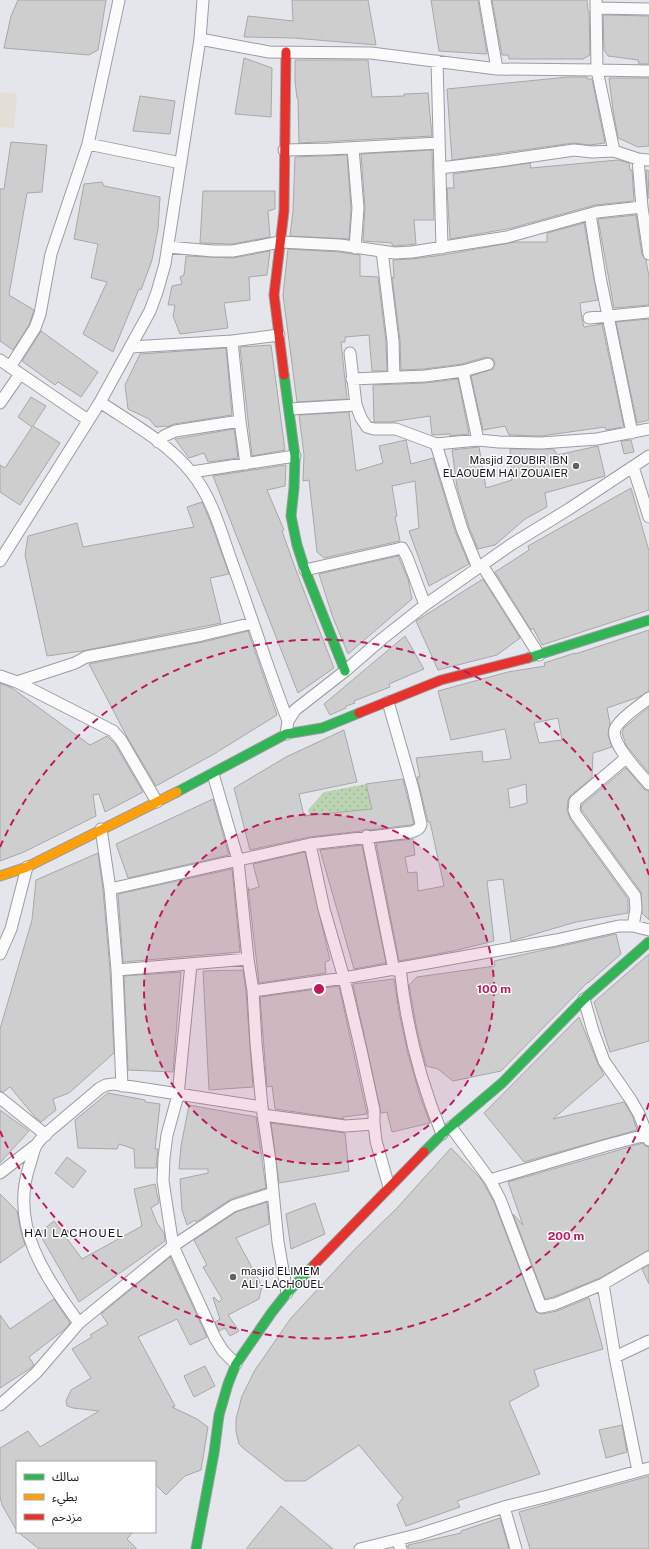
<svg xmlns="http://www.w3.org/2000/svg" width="649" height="1549" font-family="'Public Sans','Noto Sans Arabic',sans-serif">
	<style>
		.education { fill: #e3dfd7 }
		.green { fill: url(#green-dots) }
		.building { fill: #cfcecf; stroke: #a8a8a9; fill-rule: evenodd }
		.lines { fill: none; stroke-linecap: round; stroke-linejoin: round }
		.street-casing { stroke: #9b9da1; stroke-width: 13 }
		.fast-casing { stroke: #9b9da1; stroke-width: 11 }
		.slow-casing { stroke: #9b9da1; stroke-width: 11 }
		.jam-casing { stroke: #9b9da1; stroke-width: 11 }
		.street { stroke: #fbfbfc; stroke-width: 11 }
		.fast { stroke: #30b455; stroke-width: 9 }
		.slow { stroke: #ff9f0a; stroke-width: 9 }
		.jam { stroke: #e5322d; stroke-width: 9 }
		.ring { fill: none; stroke: #c2185b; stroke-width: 2; stroke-dasharray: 7 5 }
		.poi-dot { fill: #616267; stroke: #fff; stroke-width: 1.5 }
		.labels { text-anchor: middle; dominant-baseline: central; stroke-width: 3; stroke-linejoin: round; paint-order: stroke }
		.poi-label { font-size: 11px; fill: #1a1b1f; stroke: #fff; text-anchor: end }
		.neighbourhood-label { font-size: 12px; letter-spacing: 1px; fill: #1a1b1f; stroke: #fff }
		.centre { fill: #c2185b; stroke: #fff; stroke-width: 2 }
		.ring-label { font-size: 12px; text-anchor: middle; font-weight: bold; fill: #c2185b; stroke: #fff; stroke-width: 3; stroke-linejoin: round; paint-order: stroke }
	</style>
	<defs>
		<pattern id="green-dots" width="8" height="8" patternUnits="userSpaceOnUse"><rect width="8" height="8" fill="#bad4b1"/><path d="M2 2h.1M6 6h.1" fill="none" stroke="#9fb598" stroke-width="1.8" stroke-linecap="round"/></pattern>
	</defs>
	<rect width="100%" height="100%" fill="#e4e6ec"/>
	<path class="education" d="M0,92L17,94L14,128L0,127Z"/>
	<path class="green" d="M366,784L372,809L311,818L308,810L324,792Z"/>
	<path class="building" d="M18,0H106L98,50L89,55L4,48L11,16Z
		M292,0H368L376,45L294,38L244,37L248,16L293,21Z
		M431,0H478L487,54L439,51Z
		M492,0H587L588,11H589L590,55L583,59H509L508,55H502Z
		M603,15L649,16V64H639L638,60L608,56L604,50Z
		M244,58L272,68L271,117L235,114Z
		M295,60H368L372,97L404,96V94L428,93L432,136L299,143L298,98H297L295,81Z
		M568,77H587V79H592L605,143L590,145L573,143L452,160L447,89Z
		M609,78H649V146L638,147L618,138L613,110Z
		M140,96L175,101L170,134L133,131Z
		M11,142L47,145L42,192L27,193L9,295L34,310L29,325L13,350L0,341V189H4Z
		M432,150L434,220H414L416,244L395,246L392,245V243L363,241L365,207L361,154Z
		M347,155L351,208L349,239L290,236L293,211L295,157Z
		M618,160L629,163L630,170H632L634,201L595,205L512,228L450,239L447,188H454L453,174L530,163L531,168Z
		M646,170L649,171L648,199Z
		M102,182L104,186L160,197L158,229L152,260L141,290L139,289L113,352L83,334L107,282L91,278L98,244L74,239L84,184Z
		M203,191H275V209L268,211L270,237L232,244L200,243Z
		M636,215L642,255L646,260L649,277V305L614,308L598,219Z
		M584,223L598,300L580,303L582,319L584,327L602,324L624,427L606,430L605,427L541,436L509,435L505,426L483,430L471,376L493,369L495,362L493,359L486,357L462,364L424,369L401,370L400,340L392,277L394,278L393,260L412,259L443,255L515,242H547V233Z
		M288,249L339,252L360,255V276L378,277L386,342L387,371H372L369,335L345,337V342H341L347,399L297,402L283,295Z
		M270,251L267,275L249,277L250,300L224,303L228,328L180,334L173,316L175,305H168L172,286L182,284L180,277L184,275L186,256L233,258Z
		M649,319V420L637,423L616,322Z
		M41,331L98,372L81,397L58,382L55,385L22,361Z
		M271,345L285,450L252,456L240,347Z
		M226,348L232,415L174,424L167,427L166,426L156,427L149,419L128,409L125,385L140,354Z
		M458,379L469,434L450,436V434L432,435L430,416L390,422H374L373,385L425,383Z
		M31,397L46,406L33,426L60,443L20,505L0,492V465L5,468L32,427L18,417Z
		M349,412L356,471L383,463L379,446L406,440L411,464L433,458L455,531L469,564L429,586L409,531L419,528L415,481L392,486L397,516L395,517L400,541L324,558L317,552L309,480L303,481L304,455L299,415Z
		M234,429L238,458L208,462L204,453L189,458L175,439Z
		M631,440L634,452L624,454L621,441Z
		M598,446L605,476L545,493L547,507L525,519L495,545L478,549L469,527L457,487L452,450L479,447L486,488L512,480L510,449H554L557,455Z
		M286,465L285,486L267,490L284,530L282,531L297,573L334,668L298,693L213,476Z
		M631,488L649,551V610L542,645L533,628L531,630L495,572L529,550L528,546Z
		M202,502L212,526L229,574L210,578L221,623L82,651L47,656L25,555L28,536L77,523L83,547L194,527L187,507Z
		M398,556L408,579L412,599L348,654L332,615L319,574Z
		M483,579L520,638L497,655L438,670L416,621Z
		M649,630V691L639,697L607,708L610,723L608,735L612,747L593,753L592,778L570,796L568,800L567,809L570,819L628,899V913L576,922L511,941L503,879L487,881L494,941L453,951L399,961L376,843L413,839L415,855L405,857L408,873L417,872L418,891L444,886L430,822H428L417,777H420L416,758L482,751L483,762L511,759L505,729L451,740L438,691L508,672L545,666L544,663L575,653V654ZM558,718L562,740L539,743L534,723ZM526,784L527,803L510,808L508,789Z
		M248,631L277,715L214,754L156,786L126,735L89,664L203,642Z
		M405,636L424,669L389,684L390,687L354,701L355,703L346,706V708L330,715L324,704Z
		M0,683L12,688L90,745L107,736L115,744L143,792L105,812L99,794L93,795L96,816L24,852L0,861Z
		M649,707V773L626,745L622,733L624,728Z
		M344,730L357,782L299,794L304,816L372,809L366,784L403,779L414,824L410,825L370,830L366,829L362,831L309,837L250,850L234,788L286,757Z
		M626,768L644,789L649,791V920L642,913L641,892L581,809L582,805Z
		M213,799L229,855L128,878L116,844Z
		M362,845L386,963L354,969L320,850Z
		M305,852L330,960L325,962L326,973L259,983L248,887L249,890L259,887L253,864Z
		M98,853L103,890L110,970L114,1053L69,1093L53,1099L56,1110L41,1122L35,1117L10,1087L3,1092L0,1091V1029L32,920L36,880Z
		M232,869L240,952L123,962L118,894Z
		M616,934L621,954L588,983V982L501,1071L453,1081L438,1069L426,1066L417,1030L409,985L417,977L495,966L494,961Z
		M649,954V1041L610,1052L594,1002Z
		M243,970L246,992L253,1087L209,1090L203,971Z
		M181,972L173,1072L128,1070L124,976Z
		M394,979L399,1012L408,1054L420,1096L430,1123L392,1132L387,1112L381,1113L353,984Z
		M339,986L367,1114L343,1117L344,1119L275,1109L272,1086L267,1087L260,997Z
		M579,1017L598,1064L604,1075L553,1119L624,1102L633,1117L637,1130L524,1162L484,1113Z
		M108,1093L145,1100V1102L160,1104L155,1149H158L156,1168H135L134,1149L119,1144L117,1149L78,1148L75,1120Z
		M189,1105L256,1117L266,1188L231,1199L196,1222L195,1220L187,1225L182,1210L180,1179L208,1173V1169H179L181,1146Z
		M0,1110L29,1131L0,1163Z
		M271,1123L345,1133L349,1171L279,1183Z
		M643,1143L645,1146L649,1147V1250L600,1278L553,1297L545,1299L513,1214L523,1225L508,1182Z
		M451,1148L481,1179L494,1202L536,1312L542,1314L557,1311L589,1298L603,1349L534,1370L539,1386L509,1402L540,1474L457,1501L460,1507L406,1526L397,1505L403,1498L359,1445L305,1481H285L243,1448L239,1444L236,1431V1419L242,1396L255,1370L291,1318L356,1248L397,1208Z
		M67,1157L86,1171L73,1188L55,1173Z
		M155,1184L159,1203L151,1208L157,1223L164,1233L165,1241L79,1302L39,1233L54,1221L82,1259L142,1226L134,1189Z
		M0,1194L17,1211L21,1232L25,1245L0,1263Z
		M267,1202L269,1224L236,1238L262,1286L259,1299L228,1315L239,1331L230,1336L225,1328L219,1331L215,1322L220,1319L213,1298L214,1297L219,1302L222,1299L203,1267L207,1265L194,1240L236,1212Z
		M315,1203L325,1234L291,1249L286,1214Z
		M170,1257L207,1337L190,1345L177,1319L138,1337L175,1406L172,1407L197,1419L208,1427L201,1470L185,1476L166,1495L155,1484V1462H17V1531L2,1505L0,1496V1448L28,1431L40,1447L99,1411L73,1408L67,1406L66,1401L71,1390L91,1378L72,1349L92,1337L90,1335L108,1324L101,1314Z
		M649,1265V1284L642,1269Z
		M54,1299L70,1323L65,1329L29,1357L34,1365L31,1368L0,1388V1315L10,1329Z
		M205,1366L215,1386L194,1397L184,1376Z
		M622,1425L627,1452L606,1458L599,1430Z
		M649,1476V1549H530L519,1512Z
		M281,1506L333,1549H246Z
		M500,1518L509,1549H408V1545L461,1533V1531Z
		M18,1532H133L127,1539L137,1549H39Z"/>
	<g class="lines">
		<g class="street-casing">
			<path id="street" d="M485,0L497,69
				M596,0L597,70L649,71
				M596,8L649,9
				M200,39L269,52L371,53L497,69L597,70L614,151L638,159L649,160
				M437,61L442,248
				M88,144L181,163
				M353,148L358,208L355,248
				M284,150L329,149L439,143
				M638,159L642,207L649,254
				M440,168L499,161L574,150L592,152L614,151
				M590,214L600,277L632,433
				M168,247L213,251H233L280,242L340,245L395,253L412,252L507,237L597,212L642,207
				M382,251L393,341L394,377
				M589,318L649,312
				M232,341L240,421L246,464
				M131,347L232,341L279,335
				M350,353L356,405
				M0,360L88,420
				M10,367L35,328L40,314L51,254L88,144L119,0
				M463,371L478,440
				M352,379L425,376L463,371L488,364
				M100,402C131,423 167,442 191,472C211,496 220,528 230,557C250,612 267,667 288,721
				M0,403L20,374
				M290,409L356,405L361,418L367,427L374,429H396L436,444L478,440L499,442L541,443L597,439L649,429
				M158,442L164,436L175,431L240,421
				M436,444L462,529L478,568
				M633,467L649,517
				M192,472L295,456
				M0,561L100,402L150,311L157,292L165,264L200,39L203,0
				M482,565L539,655
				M305,570L402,548L407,557L425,605
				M0,676L17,682L113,731L121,740L157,802
				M17,682L75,663L86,657L202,635L253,623
				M649,698C638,707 624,715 616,727C607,741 641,774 649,784
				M286,734L288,721L295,710L345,671L382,639L425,605L512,544L569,509L649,456
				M626,758L575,801L574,810L576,815L635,896L636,909L633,926
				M213,774L238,860L248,959L253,991L256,1043L262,1107L270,1161L278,1242L287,1293
				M101,829L110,889L117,970L122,1086
				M367,836L394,970
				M310,844L324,909L344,978L361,1050L374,1110V1124L376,1141L389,1187
				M110,889L310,844L412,832C417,830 420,829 421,824L413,789L388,702
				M0,954L11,929L27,867
				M191,964L178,1095L167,1135L164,1158L163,1181L173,1246L215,1338L223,1351L236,1364
				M400,968C406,1025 420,1081 442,1134
				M117,970L248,959
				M253,991L344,978L556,940L619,926H633L649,930
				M584,999L593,1031L604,1061L631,1100L639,1114L649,1140
				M0,1098L46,1135
				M263,1115L345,1126L374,1124
				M451,1127L490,1180L500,1199L541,1307L555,1304L603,1284L649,1257
				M0,1173L36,1145
				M490,1180L604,1146L649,1134
				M603,1284L615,1357L638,1471
				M79,1323C45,1276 10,1227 29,1167C32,1160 33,1150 37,1144C43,1135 53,1128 61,1121C74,1110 87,1099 100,1088L106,1085L114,1084L262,1107
				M615,1357L649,1341
				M0,1405L36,1373L79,1323L173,1246L233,1206L273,1193
				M504,1507L516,1549
				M397,1540L401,1549
				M360,1549L420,1534L504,1507L548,1496L649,1468"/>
		</g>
		<g class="fast-casing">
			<path id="fast" d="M284,375L295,456L294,488L291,516L297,545L305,570L345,671
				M528,658L649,620
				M177,792L286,734L322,728L359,713
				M424,1152L442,1134L502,1083L584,999L649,942
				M196,1549L214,1453L219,1415L228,1384L236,1364L272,1312L287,1293L314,1265"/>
		</g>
		<g class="slow-casing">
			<path id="slow" d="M0,876L27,867L177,792"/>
		</g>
		<g class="jam-casing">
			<path id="jam" d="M284,375L274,295L284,211L286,52
				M359,713L441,680L528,658
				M314,1265L424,1152"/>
		</g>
		<use href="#street" class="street"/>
		<use href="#fast" class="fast"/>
		<use href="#slow" class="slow"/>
		<use href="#jam" class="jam"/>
	</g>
	<circle cx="319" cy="989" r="175" fill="#c2185b" fill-opacity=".12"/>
	<g class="ring">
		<circle cx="319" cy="989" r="175"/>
		<path d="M649 1103A349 349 0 0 1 0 1131M0 847A349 349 0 0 1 649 875"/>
	</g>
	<g class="poi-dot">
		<circle cx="576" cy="466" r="4"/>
		<circle cx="233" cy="1277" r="4"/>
	</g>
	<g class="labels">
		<g class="poi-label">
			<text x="568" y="460">Masjid ZOUBIR IBN<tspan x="568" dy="13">ELAOUEM HAI ZOUAIER</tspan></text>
			<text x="241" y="1271" text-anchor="start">masjid ELIMEM<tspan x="241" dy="13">ALI - LACHOUEL</tspan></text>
		</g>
		<g class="neighbourhood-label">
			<text x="74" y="1233">HAI LACHOUEL</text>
		</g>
	</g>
	<circle cx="319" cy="989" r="6" class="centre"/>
	<g class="ring-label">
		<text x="494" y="993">100 m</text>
		<text x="566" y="1240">200 m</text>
	</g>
	<rect x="16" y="1461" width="140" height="72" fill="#ffffff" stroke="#a3a4a5"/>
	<rect x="24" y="1474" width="20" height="6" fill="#30b455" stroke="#a3a4a5"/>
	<text x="52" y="1481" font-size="12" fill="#1a1b1f">سالك</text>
	<rect x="24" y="1494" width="20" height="6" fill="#ff9f0a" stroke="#a3a4a5"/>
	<text x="52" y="1501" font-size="12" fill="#1a1b1f">بطيء</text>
	<rect x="24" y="1514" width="20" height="6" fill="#e5322d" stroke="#a3a4a5"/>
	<text x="52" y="1521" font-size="12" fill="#1a1b1f">مزدحم</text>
</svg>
